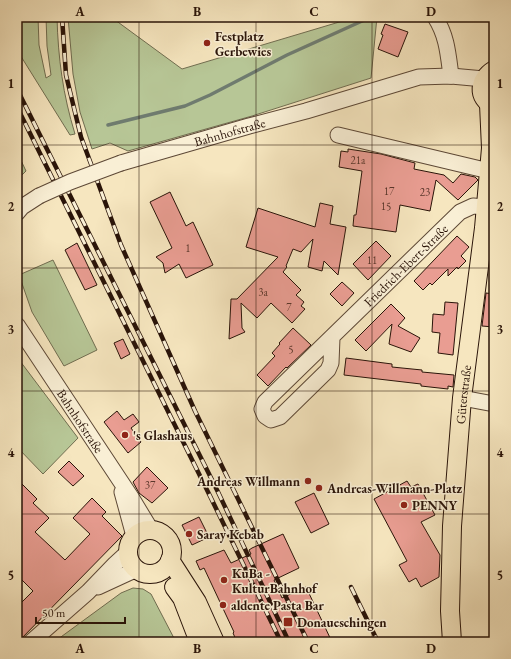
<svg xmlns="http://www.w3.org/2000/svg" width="511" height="659" font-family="'EB Garamond',serif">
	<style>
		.green { fill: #b7c696; stroke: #706d50 }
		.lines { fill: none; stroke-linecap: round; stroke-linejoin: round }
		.stream { stroke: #6f7b6f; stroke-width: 3.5 }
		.building { fill: #e99d92; stroke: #2a1409 }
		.minor-casing { stroke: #5d4836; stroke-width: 17 }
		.major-casing { stroke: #2a1409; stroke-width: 20 }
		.minor { stroke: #f9efd5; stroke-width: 15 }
		.major { stroke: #f6e6bf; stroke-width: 18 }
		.rail-casing { stroke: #2a1409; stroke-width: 4.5 }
		.rail { stroke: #f9efd5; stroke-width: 3; stroke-dasharray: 9; stroke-linecap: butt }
		.minor-bridge-casing { stroke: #5d4836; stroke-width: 17; stroke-linecap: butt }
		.minor-bridge { stroke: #f9efd5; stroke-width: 15 }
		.grid { fill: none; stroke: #2a1409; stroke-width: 1; stroke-opacity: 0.55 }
		.poi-dot { fill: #8f2418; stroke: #f9efd5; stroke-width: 1.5 }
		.labels { text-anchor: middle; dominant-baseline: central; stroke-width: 3; stroke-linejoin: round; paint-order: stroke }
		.number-label { font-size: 11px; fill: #5a362b }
		.poi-label { font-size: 13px; font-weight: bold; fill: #2a1409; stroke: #f9efd5; text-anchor: start }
		.street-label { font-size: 13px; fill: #2a1409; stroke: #f9efd5 }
		.neatline { fill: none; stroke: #2a1409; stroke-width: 1.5 }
		.grid-label { font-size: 13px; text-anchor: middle; font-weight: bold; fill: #2a1409 }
	</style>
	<rect width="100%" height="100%" fill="#f6e6bf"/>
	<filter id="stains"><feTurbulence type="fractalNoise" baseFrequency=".005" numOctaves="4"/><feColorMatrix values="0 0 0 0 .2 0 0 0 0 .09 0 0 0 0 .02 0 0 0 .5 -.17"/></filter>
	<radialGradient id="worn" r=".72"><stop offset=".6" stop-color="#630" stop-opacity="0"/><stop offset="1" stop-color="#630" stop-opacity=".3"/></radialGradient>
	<path class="green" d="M17,17H38L39,45L46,78L51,75L47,46L46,17H57C58,58 63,95 75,134L70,135L17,50Z
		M68,17H111L182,69L356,17H377L371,78L252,116L128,151L110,143L92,149L80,112L73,74Z
		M17,152L26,171L17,180Z
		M53,260L97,350L64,366L32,312L19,275Z
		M17,357L78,438L43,474L17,447Z
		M133,588L143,589L151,594L176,642H54L121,593Z"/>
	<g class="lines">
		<path class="stream" d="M108,125L185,106L210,95L287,55L371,17"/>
	</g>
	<path class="building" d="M385,24L408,32L398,57L378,49L383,35L381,34Z
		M348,149L381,154L415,163L414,169L444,175L453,183L461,174L475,177L478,180L458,200L436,180L430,211L400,205L396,232L353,226L354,215H356L362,171L339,167L341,151L348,152Z
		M170,192L186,226L193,222L213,265L186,278L179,264L165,273L163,263L156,257L172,248L150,202Z
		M320,203L333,206L330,224L346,227L338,275L324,261L322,271L308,267L313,239L301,252L293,249L286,266L287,267L283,272L301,290L296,295L304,302L301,306L305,309L292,323L271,303L257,318L241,303L242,328L245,332L229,339L231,299H237L278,257L246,247L258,208L315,227Z
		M457,236L469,247L461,256L466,261L458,269L457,267L448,276V269L432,285L430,283L423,290L414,281Z
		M376,241L391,256L368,280L353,264Z
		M77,243L97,285L85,290L65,250Z
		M342,282L354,293L342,306L330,294Z
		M486,293L494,294V327L482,326Z
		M445,302L458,303L453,355L438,353L440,333L432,332L433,314L444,315Z
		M391,304L405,318L398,326L420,338L411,352L389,344L392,324L366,351L355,340Z
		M293,328L311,345L287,368L286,367L268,386L257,375L275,356L272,353L280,344L279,343Z
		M123,339L130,354L121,359L114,343Z
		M346,358L392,364V367L422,370V372L454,375L453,387L448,386V389L421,386V384L344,375Z
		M117,411L124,420L133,414L139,422L131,428L141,442L128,453L104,422Z
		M69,461L84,476L73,486L58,472Z
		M147,467L168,488L152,503L139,493L133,482Z
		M17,479L37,499L33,503L49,518L35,532L65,560L90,534L73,518L92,498L106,512L102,516L122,536L18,642H17V607L33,591L17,575Z
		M407,481L411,487L418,484L435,515L421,522L440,555L439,577L421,587L416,578L409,582L399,565L407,561L374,499Z
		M314,493L329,524L311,533L295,502Z
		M199,517L209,537L192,545L182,525Z
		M283,534L299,568L274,580L282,598L306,587L332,642H237L233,633L234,632L204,568L200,570L196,561L224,550L231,563L251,554L249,550L252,548Z"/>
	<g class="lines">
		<g class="minor-casing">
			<g id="minor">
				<path d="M435,17C447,36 448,53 451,76"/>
				<path d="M338,135L489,171L494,170"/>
				<path id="s1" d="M121,163L249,126L306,111L419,77L451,76L484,79"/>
				<path d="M17,213L22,207L39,196"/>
				<path id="s2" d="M17,325L131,497L151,530"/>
				<path id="s3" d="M332,338L331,363L328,370L280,417L271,420L265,416L262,409L265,402L460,212L473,206L486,207"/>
				<path d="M462,398L494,404"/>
				<path d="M122,492L134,536"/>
				<path d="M98,587L137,569"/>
				<path d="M31,642L88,592L115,564L128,552"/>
			</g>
		</g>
		<g class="major-casing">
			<g id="major">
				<path d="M494,70C479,79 476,98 494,106"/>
				<circle cx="150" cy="552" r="22"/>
				<path d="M170,560L197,602L215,642"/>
				<path d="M174,587L182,598L199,642"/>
				<path id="s4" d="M452,642L450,611L452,526L462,398L484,228L489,171L491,148L489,104"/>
			</g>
		</g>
		<use href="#minor" class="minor"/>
		<use href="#major" class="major"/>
		<g class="rail-casing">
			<path id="rail" d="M62,17L66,75L81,137L121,245L195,411L308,642
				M17,89L218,492L289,642
				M17,107L210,496L281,642
				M351,587L378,642"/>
		</g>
		<use href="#rail" class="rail"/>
		<g class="minor-bridge-casing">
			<path id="minor-bridge" d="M39,196L70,182L121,163"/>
		</g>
		<use href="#minor-bridge" class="minor-bridge"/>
	</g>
	<path class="grid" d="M139,17V642M256,17V642M372,17V642M17,145H494M17,268H494M17,391H494M17,514H494"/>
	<g class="poi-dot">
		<circle cx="207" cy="43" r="4"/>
		<circle cx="125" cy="435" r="4"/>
		<circle cx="308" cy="481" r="4"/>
		<circle cx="319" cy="488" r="4"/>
		<circle cx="404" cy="505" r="4"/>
		<circle cx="189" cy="534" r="4"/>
		<circle cx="224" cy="580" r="4"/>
		<circle cx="223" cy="605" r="4"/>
		<rect x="283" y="617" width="10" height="10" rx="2"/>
	</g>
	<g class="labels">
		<g class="number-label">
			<text x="358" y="160">21a</text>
			<text x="389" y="191">17</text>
			<text x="425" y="192">23</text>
			<text x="386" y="206">15</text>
			<text x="188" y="248">1</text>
			<text x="372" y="260">11</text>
			<text x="263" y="292">3a</text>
			<text x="289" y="307">7</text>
			<text x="291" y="349">5</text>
			<text x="150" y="485">37</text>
		</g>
		<g class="poi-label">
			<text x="215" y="36">Festplatz<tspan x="215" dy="15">Gerbewies</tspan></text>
			<text x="133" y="435">'s Glashaus</text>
			<text x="300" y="481" text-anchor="end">Andreas Willmann</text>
			<text x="327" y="488">Andreas-Willmann-Platz</text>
			<text x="412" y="505">PENNY</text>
			<text x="197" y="534">Saray Kebab</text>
			<text x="232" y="573">KuBa -<tspan x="232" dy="15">KulturBahnhof</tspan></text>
			<text x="231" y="605">aldente Pasta Bar</text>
			<text x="297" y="622">Donaueschingen</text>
		</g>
		<g class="street-label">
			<text stroke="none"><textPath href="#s1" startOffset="113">Bahnhofstraße</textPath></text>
			<text stroke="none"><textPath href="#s3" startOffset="328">Friedrich-Ebert-Straße</textPath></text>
			<text stroke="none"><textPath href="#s4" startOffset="248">Güterstraße</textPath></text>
			<text stroke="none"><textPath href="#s2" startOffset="115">Bahnhofstraße</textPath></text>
		</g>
	</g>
	<rect width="511" height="659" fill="none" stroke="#f6e6bf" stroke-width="44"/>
	<path d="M36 617v6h89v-6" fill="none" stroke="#2a1409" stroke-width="2"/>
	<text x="42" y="617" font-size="12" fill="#2a1409" stroke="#f9efd5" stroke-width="3" paint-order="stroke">50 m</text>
	<rect x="22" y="22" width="467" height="615" class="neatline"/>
	<g class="grid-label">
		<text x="80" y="16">A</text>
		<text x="197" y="16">B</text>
		<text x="314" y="16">C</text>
		<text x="431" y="16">D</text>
		<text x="11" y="88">1</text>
		<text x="500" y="88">1</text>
		<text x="11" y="211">2</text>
		<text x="500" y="211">2</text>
		<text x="11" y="334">3</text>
		<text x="500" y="334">3</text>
		<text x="11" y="457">4</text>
		<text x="500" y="457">4</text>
		<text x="11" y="580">5</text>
		<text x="500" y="580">5</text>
		<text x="80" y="653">A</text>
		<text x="197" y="653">B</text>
		<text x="314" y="653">C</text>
		<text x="431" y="653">D</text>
	</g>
	<rect width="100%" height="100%" filter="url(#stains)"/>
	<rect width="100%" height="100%" fill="url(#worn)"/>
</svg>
